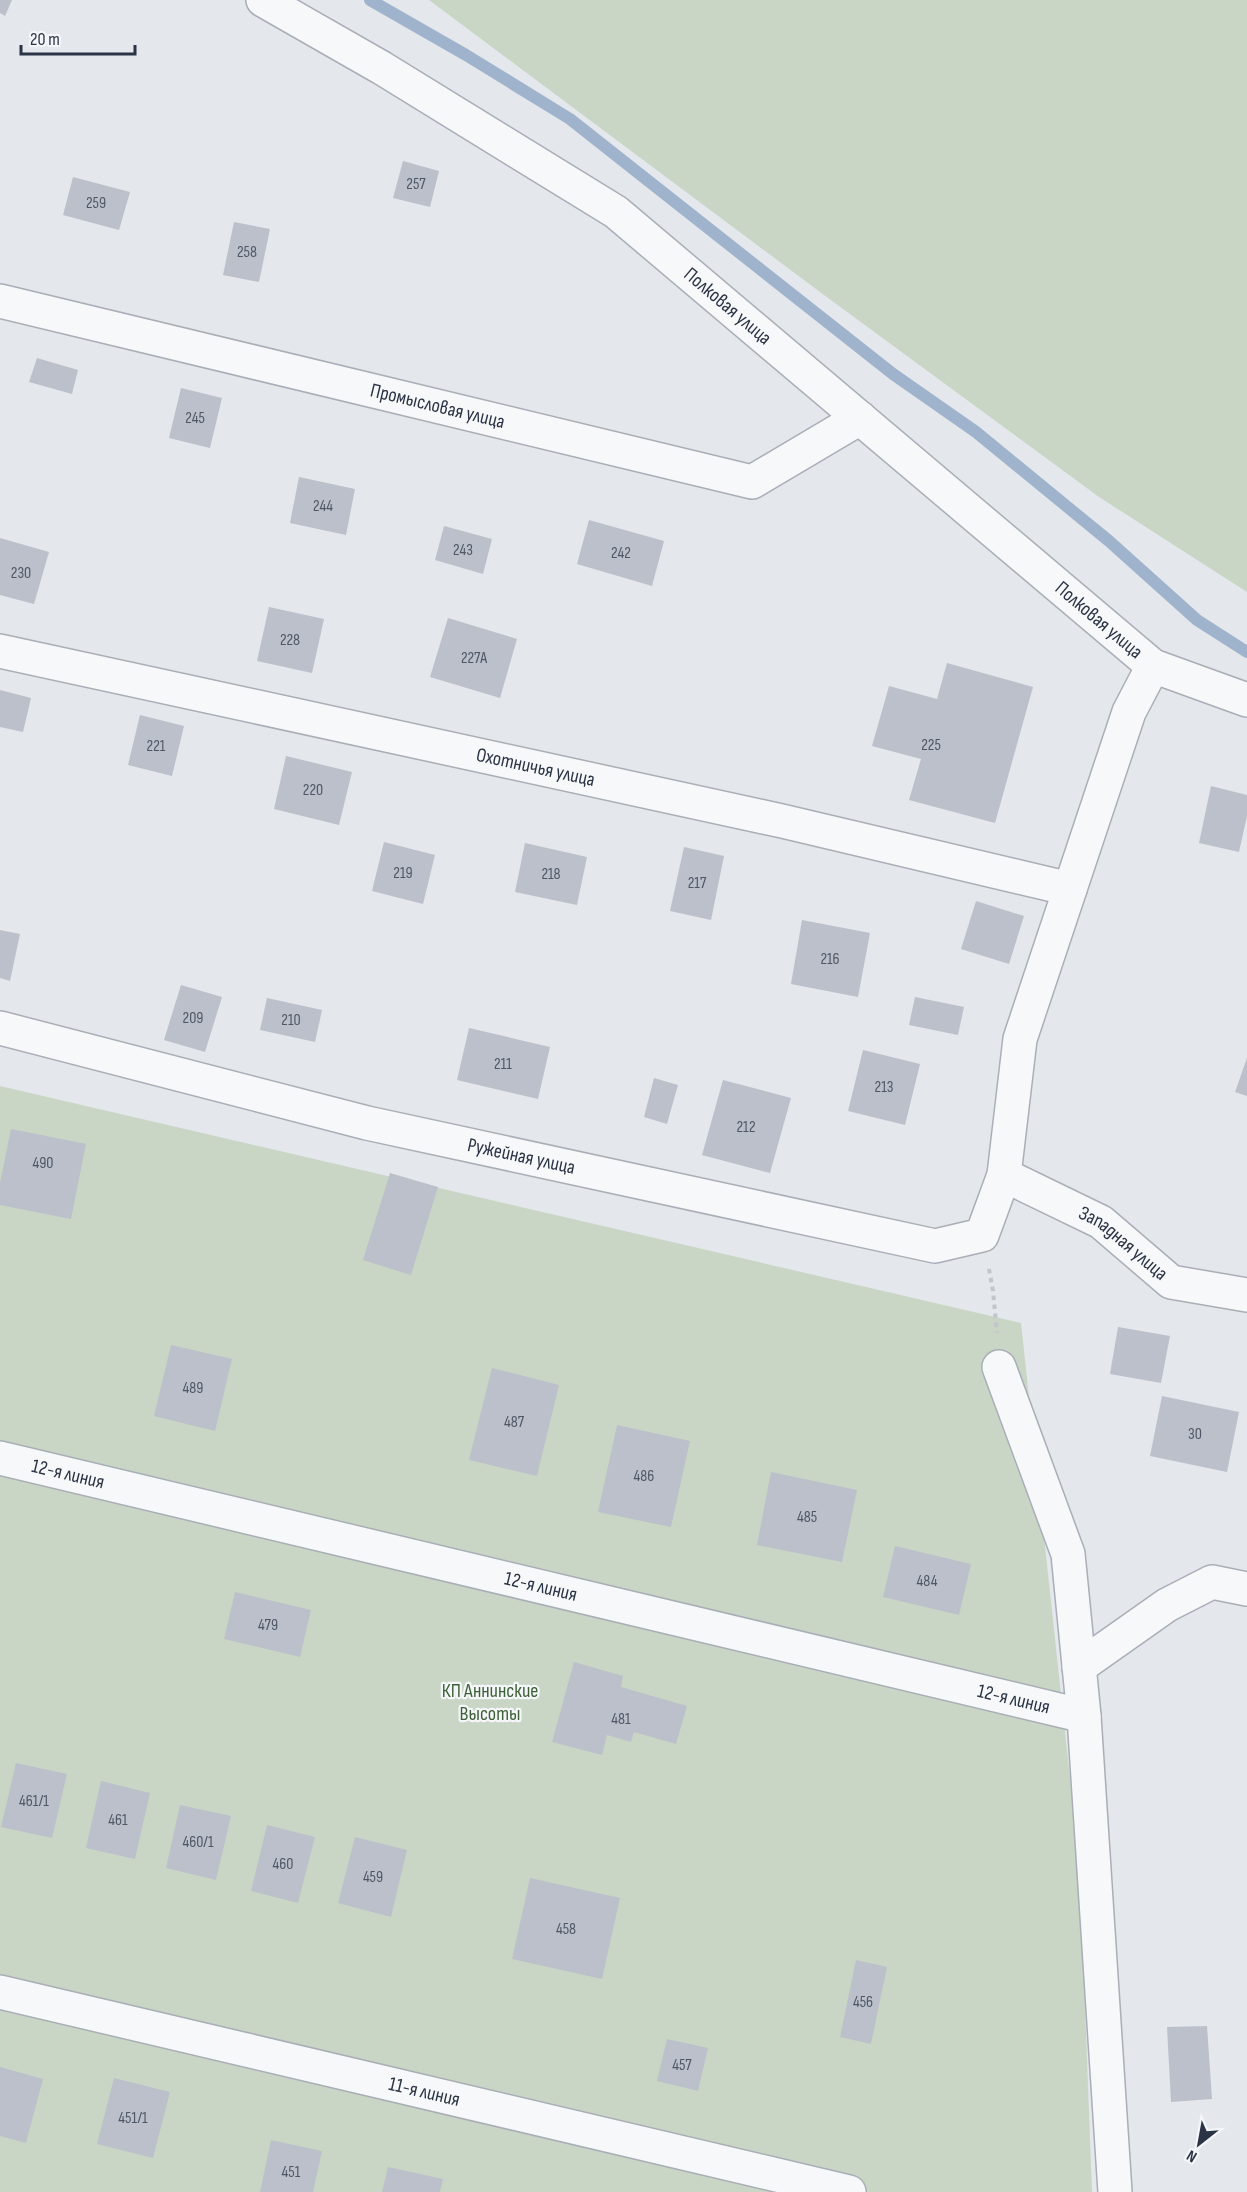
<svg xmlns="http://www.w3.org/2000/svg" width="1247" height="2192" font-family="'Sofia Sans Condensed',sans-serif">
	<style>
		.green { fill: #c9d6c5 }
		.lines { fill: none; stroke-linecap: round; stroke-linejoin: round }
		.stream { stroke: #9fb4cc; stroke-width: 12 }
		.building { fill: #bbc0ca }
		.street-casing { stroke: #a9aeb7; stroke-width: 36 }
		.path { stroke: #c2c5cb; stroke-width: 4; stroke-dasharray: 4.5 4.5; stroke-linecap: butt }
		.street { stroke: #f7f8fa; stroke-width: 33 }
		.labels { text-anchor: middle; dominant-baseline: central; stroke-width: 4.5; stroke-linejoin: round; paint-order: stroke }
		.number-label { font-size: 16px; fill: #4f5766 }
		.street-label { font-size: 20px; fill: #2b3445; stroke: #f4f6f9 }
		.park-label { font-size: 20px; fill: #3f6138; stroke: #f4f6f9 }
	</style>
	<rect width="100%" height="100%" fill="#e4e7ec"/>
	<path class="green" d="M429,0H1247V592L1099,497L824,295Z
		M0,1086L1021,1323L1080,1871L1092,2192H0Z"/>
	<g class="lines">
		<path class="stream" d="M370,0L466,55L570,119L893,374L976,432L1109,541L1197,620L1247,652"/>
	</g>
	<path class="building" d="M0,0H12L5,16L0,13Z
		M403,161L439,171L430,207L393,198Z
		M73,177L130,192L119,230L63,215Z
		M234,222L270,229L259,282L223,275Z
		M37,358L78,370L72,394L29,382Z
		M181,388L222,398L210,448L169,438Z
		M299,477L355,489L346,535L290,523Z
		M589,520L664,541L652,586L577,564Z
		M444,526L492,539L483,574L435,560Z
		M0,538L49,552L34,604L0,595Z
		M269,607L324,619L312,673L257,661Z
		M448,618L517,639L500,698L430,677Z
		M947,663L1033,687L995,823L909,800L921,759L872,746L889,686L937,699Z
		M0,690L31,698L23,732L0,727Z
		M140,715L184,726L172,776L128,765Z
		M286,756L352,772L339,825L274,809Z
		M1211,786L1247,795V816L1239,852L1199,843Z
		M384,842L435,855L423,904L372,891Z
		M525,843L587,857L577,905L515,892Z
		M684,847L724,856L711,920L670,911Z
		M976,901L1024,916L1009,964L961,949Z
		M802,920L870,933L858,997L791,984Z
		M0,930L20,934L10,981L0,978Z
		M181,985L222,997L205,1052L164,1040Z
		M915,997L964,1007L958,1035L909,1025Z
		M267,998L322,1010L315,1042L260,1030Z
		M469,1028L550,1047L538,1099L457,1080Z
		M863,1050L920,1064L905,1125L848,1111Z
		M1247,1058V1096L1235,1092Z
		M654,1078L678,1085L667,1124L644,1117Z
		M723,1080L791,1098L770,1173L702,1155Z
		M11,1129L86,1144L71,1219L0,1205V1183Z
		M390,1173L438,1187L411,1275L363,1260Z
		M1118,1327L1170,1336L1161,1383L1110,1374Z
		M171,1345L232,1359L215,1431L154,1416Z
		M492,1368L559,1385L537,1476L469,1460Z
		M1162,1396L1239,1412L1227,1472L1150,1456Z
		M617,1425L690,1441L671,1527L598,1512Z
		M771,1472L857,1490L842,1562L757,1545Z
		M895,1546L971,1564L959,1615L883,1597Z
		M235,1592L311,1610L300,1657L224,1639Z
		M574,1662L623,1676L621,1687L687,1706L676,1744L634,1732L631,1742L607,1735L602,1755L552,1742Z
		M16,1763L67,1774L52,1838L1,1827Z
		M101,1781L150,1793L135,1859L86,1848Z
		M180,1805L231,1816L216,1880L166,1868Z
		M267,1825L315,1837L298,1903L251,1891Z
		M355,1837L407,1850L391,1917L338,1903Z
		M530,1878L620,1898L602,1979L512,1959Z
		M856,1960L887,1967L871,2044L840,2037Z
		M1207,2026L1212,2099L1171,2102L1167,2027Z
		M667,2039L708,2048L698,2091L657,2081Z
		M0,2067L43,2079L26,2143L0,2136Z
		M114,2078L170,2092L153,2158L97,2144Z
		M271,2140L322,2151L313,2192H260Z
		M388,2167L443,2179L440,2192H382Z"/>
	<g class="lines">
		<g class="street-casing">
			<g id="street">
				<path id="s1" d="M263,0L382,68L616,212L1153,666L1247,700"/>
				<path id="s2" d="M0,301L752,482L860,418"/>
				<path id="s3" d="M0,651L782,821L1070,889"/>
				<path id="s4" d="M0,1028L367,1123L935,1246L982,1235L1004,1175L1020,1039L1129,712L1153,666"/>
				<path id="s5" d="M1004,1175L1101,1222L1171,1282L1247,1295"/>
				<path d="M999,1367L1068,1554L1084,1716L1115,2192"/>
				<path id="s6" d="M0,1458L1084,1716"/>
				<path d="M1079,1667L1167,1605L1212,1582L1247,1589"/>
				<path id="s7" d="M0,1992L849,2192"/>
			</g>
		</g>
		<path class="path" d="M989,1269L993,1291L997,1333"/>
		<use href="#street" class="street"/>
	</g>
	<g class="labels">
		<g class="number-label">
			<text x="416" y="184">257</text>
			<text x="96" y="203">259</text>
			<text x="247" y="252">258</text>
			<text x="195" y="418">245</text>
			<text x="323" y="506">244</text>
			<text x="463" y="550">243</text>
			<text x="621" y="553">242</text>
			<text x="21" y="573">230</text>
			<text x="290" y="640">228</text>
			<text x="474" y="658">227А</text>
			<text x="931" y="745">225</text>
			<text x="156" y="746">221</text>
			<text x="313" y="790">220</text>
			<text x="403" y="873">219</text>
			<text x="551" y="874">218</text>
			<text x="697" y="883">217</text>
			<text x="830" y="959">216</text>
			<text x="193" y="1018">209</text>
			<text x="291" y="1020">210</text>
			<text x="503" y="1064">211</text>
			<text x="884" y="1087">213</text>
			<text x="746" y="1127">212</text>
			<text x="43" y="1163">490</text>
			<text x="193" y="1388">489</text>
			<text x="514" y="1422">487</text>
			<text x="1195" y="1434">30</text>
			<text x="644" y="1476">486</text>
			<text x="807" y="1517">485</text>
			<text x="927" y="1581">484</text>
			<text x="268" y="1625">479</text>
			<text x="621" y="1719">481</text>
			<text x="34" y="1801">461/1</text>
			<text x="118" y="1820">461</text>
			<text x="198" y="1842">460/1</text>
			<text x="283" y="1864">460</text>
			<text x="373" y="1877">459</text>
			<text x="566" y="1929">458</text>
			<text x="863" y="2002">456</text>
			<text x="682" y="2065">457</text>
			<text x="133" y="2118">451/1</text>
			<text x="291" y="2172">451</text>
		</g>
		<g class="street-label">
			<text stroke="none"><textPath href="#s1" startOffset="558">Полковая улица</textPath></text>
			<text stroke="none"><textPath href="#s2" startOffset="450">Промысловая улица</textPath></text>
			<text stroke="none"><textPath href="#s1" startOffset="1044">Полковая улица</textPath></text>
			<text stroke="none"><textPath href="#s3" startOffset="548">Охотничья улица</textPath></text>
			<text stroke="none"><textPath href="#s4" startOffset="537">Ружейная улица</textPath></text>
			<text stroke="none"><textPath href="#s5" startOffset="138">Западная улица</textPath></text>
			<text stroke="none"><textPath href="#s6" startOffset="70">12-я линия</textPath></text>
			<text stroke="none"><textPath href="#s6" startOffset="556">12-я линия</textPath></text>
			<text stroke="none"><textPath href="#s6" startOffset="1042">12-я линия</textPath></text>
			<text stroke="none"><textPath href="#s7" startOffset="436">11-я линия</textPath></text>
		</g>
		<g class="park-label">
			<text x="490" y="1691">КП Аннинские<tspan x="490" dy="23">Высоты</tspan></text>
		</g>
	</g>
	<g transform="translate(1199 2144) rotate(211)" stroke="#f4f6f9" stroke-width="4.5" paint-order="stroke">
	<path d="M0-4.5L10 22L0 15L-10 22Z" fill="#2b3445"/>
	<text y="-9" font-size="16" font-weight="bold" text-anchor="middle" fill="#2b3445">N</text>
	</g>
	<path d="M21 45v9h114v-9" fill="none" stroke="#2b3445" stroke-width="3"/>
	<text x="30" y="45" font-size="18" fill="#2b3445" stroke="#f4f6f9" stroke-width="4.5" paint-order="stroke">20 m</text>
</svg>
